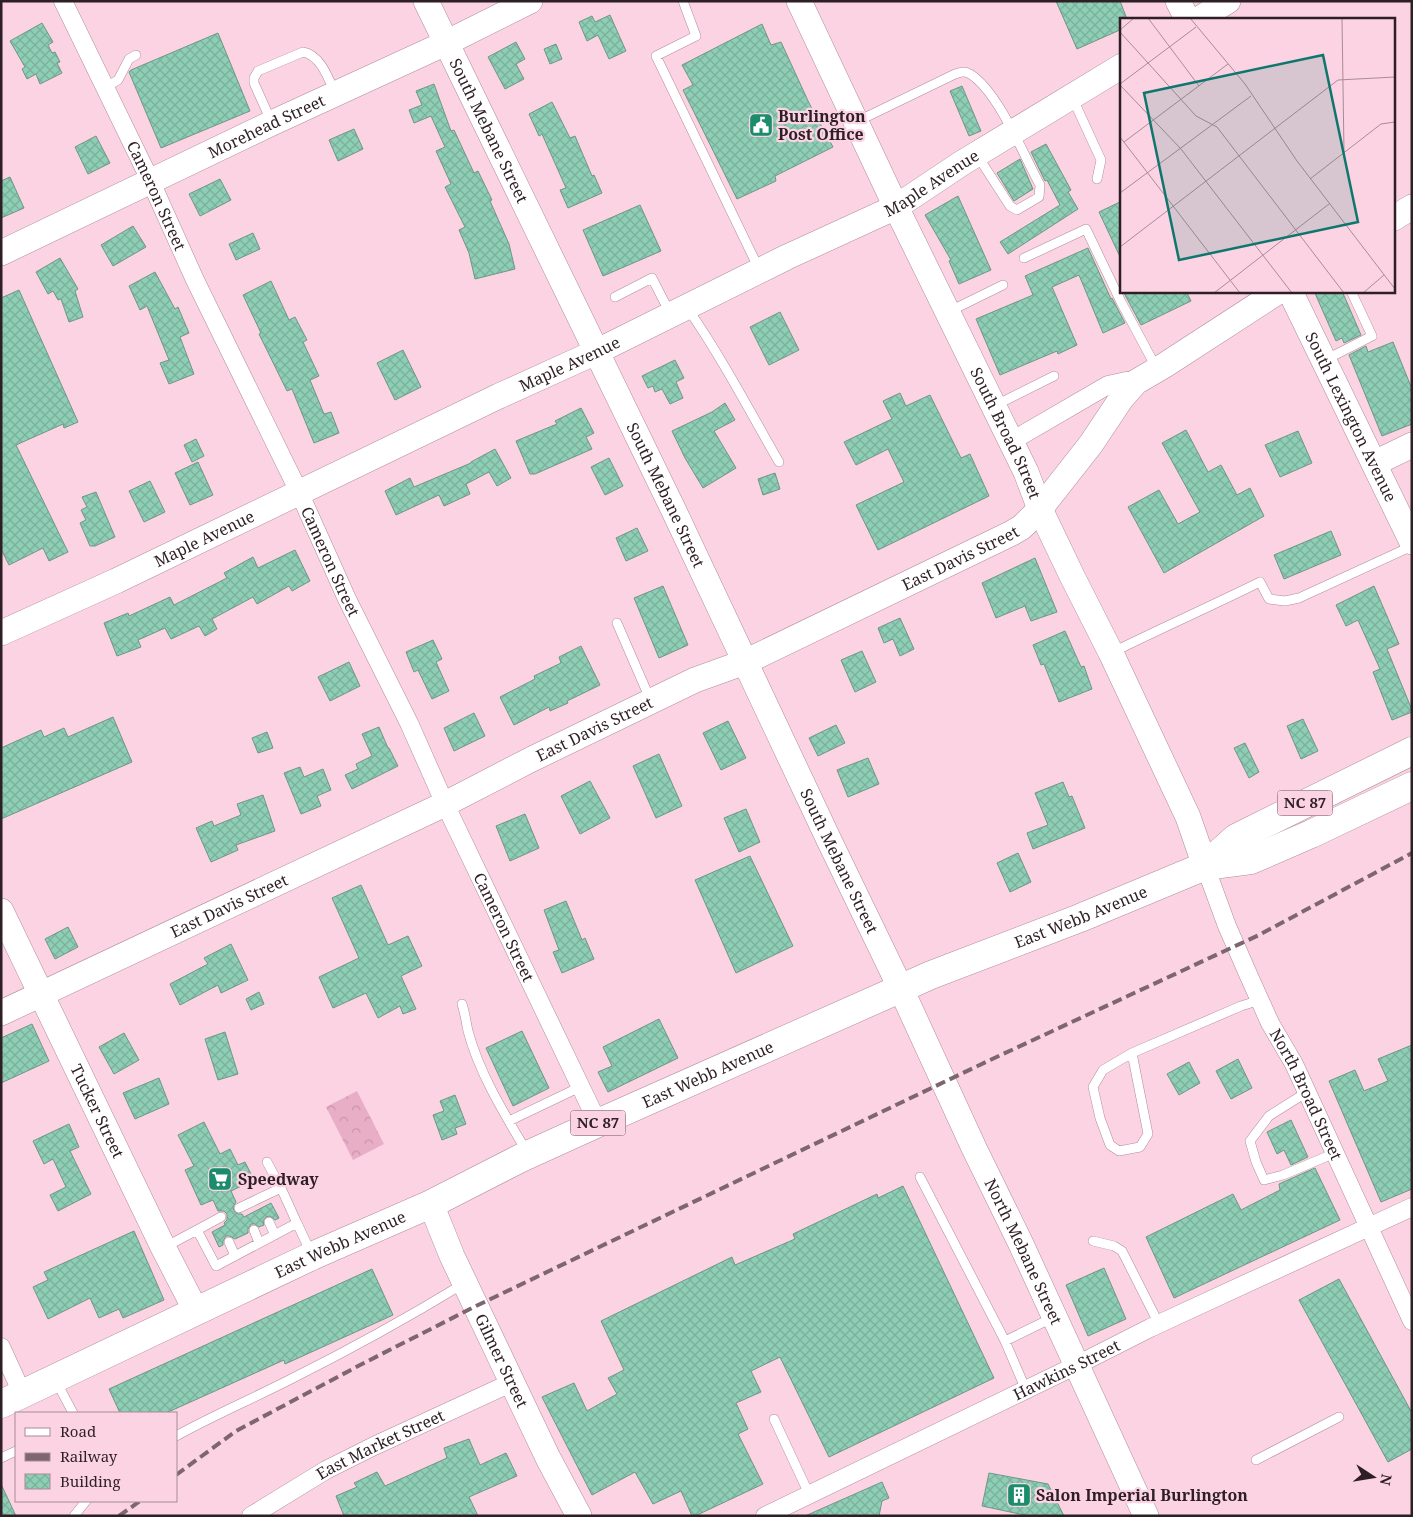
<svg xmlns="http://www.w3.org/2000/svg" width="1413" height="1517" viewBox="0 0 1413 1517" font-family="'Noto Serif',serif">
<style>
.park{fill:url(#park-crowns)}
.building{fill:url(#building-cross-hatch);stroke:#6f9686}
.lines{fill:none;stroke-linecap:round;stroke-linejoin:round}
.lane-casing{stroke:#b28c9b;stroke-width:10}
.street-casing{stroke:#b28c9b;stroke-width:19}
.secondary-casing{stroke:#b28c9b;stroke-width:26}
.highway-casing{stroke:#b28c9b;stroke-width:29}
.lane{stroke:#fff;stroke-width:9}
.street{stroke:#fff;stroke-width:18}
.secondary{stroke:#fff;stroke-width:25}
.highway{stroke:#fff;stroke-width:28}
.rail{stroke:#7e6670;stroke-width:4;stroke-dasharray:10 5;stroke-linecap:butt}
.labels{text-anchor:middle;stroke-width:4.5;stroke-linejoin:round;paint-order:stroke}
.shield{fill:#fbd3e2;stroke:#6b555e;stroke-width:1}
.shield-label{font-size:15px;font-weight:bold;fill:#2d1f25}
.poi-label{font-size:16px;font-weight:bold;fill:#2d1f25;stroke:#fbd3e2;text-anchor:start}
.street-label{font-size:16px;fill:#2d1f25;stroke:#fbd3e2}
.inset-road{fill:none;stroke:#a98b96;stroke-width:1}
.view{fill:#0f766e;fill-opacity:0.15;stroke:#0f766e;stroke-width:2.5}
.inset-edge{fill:none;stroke:#2d1f25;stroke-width:2.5}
</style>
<defs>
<pattern id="park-crowns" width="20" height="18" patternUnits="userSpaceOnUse" patternTransform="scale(1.25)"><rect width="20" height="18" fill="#e8aec5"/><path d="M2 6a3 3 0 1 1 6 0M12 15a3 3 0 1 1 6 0" fill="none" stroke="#c795a9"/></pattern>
<pattern id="building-cross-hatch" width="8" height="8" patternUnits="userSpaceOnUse" patternTransform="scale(1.25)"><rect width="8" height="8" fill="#8dceb5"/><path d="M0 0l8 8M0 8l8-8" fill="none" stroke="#7ab09c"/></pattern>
</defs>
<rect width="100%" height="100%" fill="#fbd3e2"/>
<path class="park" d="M357 1091 384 1144 353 1160 326 1107Z"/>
<path class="building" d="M1056 1H1120L1127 19H1122V29L1077 49Z
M610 15 626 51 609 59 598 35 587 41 579 22 592 16 595 22Z
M42 23 53 42 48 45 52 53 55 52 60 62 57 63 62 73 40 84 36 74 27 79 22 69 25 67 10 41Z
M762 24 771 45 781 42 809 103 833 147 775 176 776 181 737 199 683 90 693 85 682 65Z
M218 33 250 111 161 148 129 72 131 70Z
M516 42 525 59 516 64 524 79 505 89 488 57Z
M556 44 562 59 550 64 544 49Z
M434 84 451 131 454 130 474 173 478 171 492 200 490 201 509 244 515 269 475 279 469 253 459 230 465 227 445 187 451 184 436 151 445 147 431 116 414 123 409 110 422 105 416 91Z
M962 86 981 131 969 136 950 91Z
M552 102 570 138 575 136 592 176 594 175 602 193 568 208 560 190 566 188 542 134 539 136 529 114Z
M354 129 363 149 338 161 329 140Z
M96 136 110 163 88 174 75 147Z
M1046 144 1071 190 1068 192 1078 209 1008 254 1000 242 1060 205 1047 180 1045 181 1031 152Z
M1020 159 1033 189 1014 201 997 173Z
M10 177 24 208 1 218V181Z
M220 179 231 200 200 216 189 194Z
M958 196 991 270 959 284 949 261 951 260 925 215Z
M1122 201V261L1099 212Z
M640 205 661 251 603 276 583 230Z
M133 226 146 247 113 266 101 245Z
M253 233 260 249 236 260 229 244Z
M1088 248 1111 299 1112 298 1125 323 1103 333 1079 275 1052 287 1077 345 1058 354 1057 351 1000 375 976 319 1033 295 1025 276Z
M60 258 78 289 75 291 83 317 69 322 61 299 58 300 53 291 48 294 36 272Z
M155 272 175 309 178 307 189 333 180 337 194 374 169 384 160 363 169 360 147 306 140 310 129 286Z
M271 281 289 320 295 317 307 340 303 342 319 376 310 380 324 414 331 412 339 433 314 443 292 389 287 391 259 334 261 333 243 295Z
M19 290 78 422 64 428 63 424 16 445 68 552 49 561 43 548 9 565 1 549V298Z
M1128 291H1186L1191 301 1141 325 1124 293Z
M1314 291H1342L1361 335 1344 343 1342 338 1336 341Z
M780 312 799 350 769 365 750 327Z
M1393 342 1412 389V424L1382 436 1349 355 1366 346 1368 352Z
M403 350 421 387 395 400 377 363Z
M675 360 684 378 676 382 683 398 670 404 662 389 655 392 653 386 648 388 642 376Z
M900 393 906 406 930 395 961 458 970 454 989 496 878 550 856 505 904 482 888 449 856 465 844 442 892 419 883 401Z
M725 403 735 420 714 431 736 468 703 488 685 458 672 431 712 412Z
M581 408 594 433 586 437 592 449 535 474H530L516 441 557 424 555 421Z
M1186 430 1208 472 1221 465 1237 495 1250 488 1264 516 1164 573 1128 507 1159 490 1178 524 1200 512 1162 443Z
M1298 431 1312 463 1280 477 1265 445Z
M196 439 204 456 192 462 184 445Z
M495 449 511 478 497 486 489 472 466 484 470 494 444 506 439 495 396 515 385 491 410 478 414 487 471 463V462Z
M609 458 623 486 605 495 591 467Z
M198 462 213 495 190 505 175 473Z
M775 473 780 489 763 495 758 479Z
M150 481 165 512 144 522 129 491Z
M96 492 115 537 95 546H90L80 523 86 520 81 510 87 507 82 497Z
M637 528 648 551 626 561 616 538Z
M1331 531 1341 555 1284 579 1274 555Z
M295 550 310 581 292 591 289 586 257 604 253 597 212 619 217 629 205 636 199 626 171 639 165 628 138 640 141 647 117 656 104 623 128 613 129 616 170 597 174 605 227 578 224 573 253 557 258 568Z
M1035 558 1057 612 1031 621 1025 606 996 618 982 583Z
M663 586 688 645 659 658 634 598Z
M1374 586 1399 644 1387 649 1412 710V712L1392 720 1373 672 1380 669 1358 620 1346 626 1336 605Z
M900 618 914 649 900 656 893 639 884 643 878 628Z
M1065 631 1081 667 1084 666 1092 689 1059 702 1044 664 1041 665 1033 645Z
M433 640 442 659 436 662 449 691 432 699 418 670 414 672 406 652Z
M581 646 600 685 567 701 568 703 550 711 549 707 514 725 500 697 535 679 534 676 561 663 559 657Z
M862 651 876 682 855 692 841 660Z
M349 662 360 686 330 701 318 677Z
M474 713 485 736 454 751 444 728Z
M113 717 132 762 1 819V748L41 730 44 737 64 728 68 737Z
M1303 719 1318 751 1301 759 1287 726Z
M728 721 746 758 721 770 703 733Z
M836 725 845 743 818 756 809 738Z
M379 727 388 748H389L398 766 352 789 345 775 358 769 356 764 372 756 362 734Z
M267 732 273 748 258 753 252 738Z
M1245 743 1259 772 1249 778 1234 748Z
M659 754 682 806 656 818 633 766Z
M868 758 879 784 848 797 837 770Z
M300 767 304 777 323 769 331 790 317 796 321 806 301 814 284 773Z
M590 781 610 818 580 834 561 796Z
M1063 782 1069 797 1072 796 1085 828 1033 849 1027 833 1048 825 1035 793Z
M263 795 275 831 236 845 238 850 211 862 196 828 212 821 214 826 241 815 237 804Z
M746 809 760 842 739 852 724 818Z
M525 814 539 848 510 861 496 826Z
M1018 853 1031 882 1010 892 997 863Z
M750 856 793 946 736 973 695 880Z
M361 885 388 945 408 936 422 966 401 976 416 1009 403 1014 400 1006 378 1018 366 993 333 1008 319 977 359 958 332 898Z
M566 901 582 940 585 938 594 959 562 973 553 952 559 950 544 910Z
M68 927 78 947 55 959 45 939Z
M231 944 248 980 221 993 218 985 180 1005 170 984 208 964 204 958Z
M259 992 264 1004 251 1010 246 999Z
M659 1019 678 1058 608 1092 598 1072 612 1066 603 1047Z
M32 1024 49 1061 1 1083V1038Z
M522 1031 549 1088 513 1106 486 1048Z
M225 1032 238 1074 218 1080 205 1039Z
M124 1033 139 1060 114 1074 99 1047Z
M1412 1045V1189L1381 1202 1329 1081 1355 1070 1364 1091 1388 1081 1378 1059Z
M1238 1059 1252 1088 1231 1099 1216 1071Z
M1189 1062 1200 1083 1179 1095 1167 1074Z
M159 1078 169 1104 135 1119 123 1093Z
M455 1095 466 1124 455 1128 457 1134 442 1140 433 1115 444 1111 440 1101Z
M1291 1120 1308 1157 1291 1165 1284 1150 1277 1154 1267 1132Z
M204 1122 220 1154 230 1149 238 1165 245 1162 254 1180 231 1191 236 1202 233 1207 234 1211 238 1214H242L244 1217 271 1203 279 1218 275 1220 270 1216 266 1217 263 1221 264 1225 259 1227 255 1224H251L248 1229V1233L235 1239 230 1236H226L223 1241V1245L219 1247 212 1232 225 1225 224 1223 227 1220V1214L224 1211H218L213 1200 201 1205 185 1170 194 1166 178 1135Z
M69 1124 79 1147 70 1151 91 1194 58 1211 50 1195 66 1187 53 1159 44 1164 33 1141Z
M1315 1168 1340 1220 1174 1298 1146 1237 1233 1194 1241 1210 1280 1190 1279 1184Z
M903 1186 994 1378 829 1457 780 1357 751 1371 761 1392 736 1403 748 1429 738 1434 763 1484 695 1516H692L681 1491 653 1504 635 1472 592 1495 542 1397 574 1383 587 1411 617 1394 608 1378 624 1370 601 1321 732 1257 735 1265 795 1239 793 1234 877 1194 878 1198Z
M134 1231 164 1300 123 1318 119 1309 99 1318 90 1298 48 1319 33 1287 48 1280 44 1272Z
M1104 1268 1126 1319 1088 1336 1066 1285Z
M372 1269 393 1315 285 1364 284 1360 166 1413H120L109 1389Z
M1339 1279 1412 1413V1449L1388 1462 1299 1300Z
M469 1439 480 1465 506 1453 517 1476 469 1497 478 1516H344L336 1496 357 1487 354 1483 377 1472 385 1486 447 1458 444 1448Z
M989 1473 1048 1484 1064 1516H1029L982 1506Z
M882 1482 889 1498 882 1501 879 1516H805Z
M1 1484 16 1516H1Z"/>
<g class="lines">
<defs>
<path id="lane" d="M683 1 696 36 656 56 759 269
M104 88 118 80 129 59 136 55
M1072 97 1101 160 1097 179
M858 121 955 74C961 72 965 71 970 74 998 91 1024 156 1040 185L1039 197 1017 210 1010 206 977 155
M272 123 254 83V78L258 71 303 52C320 55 328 77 334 91
M1024 258 1086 229 1121 302 1157 369
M615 297 652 278 671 315
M688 309C722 358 749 410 779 462
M950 311 1003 285
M1325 360 1372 336 1351 291
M994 406 1054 376
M617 623 650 699
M1113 652C1162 628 1211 606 1260 582L1269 599 1285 601 1299 598 1412 546
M462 1004C465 1013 466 1022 468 1031 479 1073 505 1115 527 1152
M1132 1053 1148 1134 1140 1147 1119 1151 1110 1145 1100 1118 1093 1087 1103 1070Z
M1132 1053 1241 1006 1260 1000
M1307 1092 1269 1116 1250 1141 1256 1162 1264 1180 1283 1175 1335 1153
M509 1121 580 1087
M267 1162 281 1188
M920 1177 1005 1341 1052 1318
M239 1208 281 1188 297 1223
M269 1222 275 1235
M197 1230 221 1217
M254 1230 259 1243
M1093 1241 1114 1246 1122 1251 1159 1324
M229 1242 235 1256
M165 1247 197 1230 216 1266 297 1223 311 1253
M1005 1341 1026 1390
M56 1381 73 1413
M774 1419 809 1494
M176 1436C214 1415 254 1398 293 1378 351 1349 407 1318 463 1284
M1 1458 16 1451
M1256 1460 1339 1417
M74 1516 86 1501"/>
<g id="street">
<path id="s1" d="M63 1 151 182 195 280 299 492 347 599 409 723 445 804 598 1123"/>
<path d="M1010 442 1108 385 1126 381 1136 382"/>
<path id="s2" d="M1205 866 1227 926 1248 974 1270 1023 1294 1064 1412 1321"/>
<path d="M1 1347 22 1393"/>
<path id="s3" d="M251 1516 326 1470 374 1446 513 1382"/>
<path id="s4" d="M765 1516 1077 1365 1150 1328 1412 1207"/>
</g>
<g id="secondary">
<path id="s5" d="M426 1 675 513 828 838 901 989 974 1148 1021 1244 1146 1516"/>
<path id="s6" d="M799 1 896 207 1026 472 1040 509 1072 576 1111 653 1188 817 1205 866"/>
<path d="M1178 1 1187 19"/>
<path d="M1199 19 1228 1"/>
<path d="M1394 218 1412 207"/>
<path id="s7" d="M1 253 272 123 446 43 530 1"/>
<path id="s8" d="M1290 291C1330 375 1372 458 1412 542"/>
<path d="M1375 463 1412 445"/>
<path id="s9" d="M1 633 116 581 499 396 596 352 787 257 896 207 962 163 1122 66"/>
<path id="s10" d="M1 911 163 1247 196 1311"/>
<path id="s11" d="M1 1013 445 804 532 759 695 680 745 662 1012 533 1022 527 1040 509 1091 444 1121 399 1136 382 1165 365 1279 291"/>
<path id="s12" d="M431 1204 452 1256 548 1458 579 1516"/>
</g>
<g id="highway">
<path d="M1205 866 1236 838 1412 751"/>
<path id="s13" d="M1 1404 312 1256 431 1204 521 1158 598 1123 931 975 1080 918 1205 866 1251 860 1311 834 1412 786"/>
</g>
</defs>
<use href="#lane" class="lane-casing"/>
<use href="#street" class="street-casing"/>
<use href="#secondary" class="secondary-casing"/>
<use href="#highway" class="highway-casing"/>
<use href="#lane" class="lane"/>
<use href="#street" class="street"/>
<use href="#secondary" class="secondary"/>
<use href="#highway" class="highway"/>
<path class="rail" d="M176 1475 236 1431 362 1364 476 1306 988 1061 1259 935 1412 853
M119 1516 140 1501"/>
</g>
<defs>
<symbol id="civic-square" viewBox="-11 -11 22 22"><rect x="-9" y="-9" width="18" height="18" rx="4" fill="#1b8c6c" stroke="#fbd3e2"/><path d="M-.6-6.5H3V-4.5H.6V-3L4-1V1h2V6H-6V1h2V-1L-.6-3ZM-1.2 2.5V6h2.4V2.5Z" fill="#fff"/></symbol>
<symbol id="supermarket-square" viewBox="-11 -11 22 22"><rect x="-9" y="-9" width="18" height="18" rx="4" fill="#1b8c6c" stroke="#fbd3e2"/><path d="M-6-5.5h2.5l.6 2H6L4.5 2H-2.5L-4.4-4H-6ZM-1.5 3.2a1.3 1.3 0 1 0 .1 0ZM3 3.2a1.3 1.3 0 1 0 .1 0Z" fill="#fff"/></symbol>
<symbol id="building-square" viewBox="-11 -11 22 22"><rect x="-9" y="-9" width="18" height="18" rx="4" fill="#1b8c6c" stroke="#fbd3e2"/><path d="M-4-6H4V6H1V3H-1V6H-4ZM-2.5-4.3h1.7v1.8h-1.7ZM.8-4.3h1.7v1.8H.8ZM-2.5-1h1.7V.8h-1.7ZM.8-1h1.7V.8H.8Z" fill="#fff"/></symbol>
</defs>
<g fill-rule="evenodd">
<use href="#civic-square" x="747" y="111" width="28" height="28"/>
<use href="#supermarket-square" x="206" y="1165" width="28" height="28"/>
<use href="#building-square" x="1005" y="1481" width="28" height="28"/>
</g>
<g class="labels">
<g class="shield">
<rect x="1277.5" y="790.5" width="55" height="25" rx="4"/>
<rect x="570.5" y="1110.5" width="55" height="25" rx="4"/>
</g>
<g class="shield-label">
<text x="1305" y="808">NC 87</text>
<text x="598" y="1128">NC 87</text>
</g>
<g class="poi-label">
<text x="778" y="122">Burlington<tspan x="778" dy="18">Post Office</tspan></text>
<text x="238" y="1185">Speedway</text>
<text x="1036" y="1501">Salon Imperial Burlington</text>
</g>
<g class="street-label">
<text dy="6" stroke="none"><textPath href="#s7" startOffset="294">Morehead Street</textPath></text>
<text dy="6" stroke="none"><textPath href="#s5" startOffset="144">South Mebane Street</textPath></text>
<text dy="6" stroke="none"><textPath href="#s9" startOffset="1034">Maple Avenue</textPath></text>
<text dy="6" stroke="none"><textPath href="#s1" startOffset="216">Cameron Street</textPath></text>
<text dy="6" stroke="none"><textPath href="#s9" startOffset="629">Maple Avenue</textPath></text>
<text dy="6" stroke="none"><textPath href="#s8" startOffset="140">South Lexington Avenue</textPath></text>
<text dy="6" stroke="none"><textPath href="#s6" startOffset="479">South Broad Street</textPath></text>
<text dy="6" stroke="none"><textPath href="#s5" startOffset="549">South Mebane Street</textPath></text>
<text dy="6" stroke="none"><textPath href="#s9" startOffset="224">Maple Avenue</textPath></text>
<text dy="6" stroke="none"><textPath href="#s11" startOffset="1062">East Davis Street</textPath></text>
<text dy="6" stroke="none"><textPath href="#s1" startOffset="621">Cameron Street</textPath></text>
<text dy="6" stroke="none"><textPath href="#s11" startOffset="658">East Davis Street</textPath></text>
<text dy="6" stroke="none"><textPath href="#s5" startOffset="954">South Mebane Street</textPath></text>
<text dy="6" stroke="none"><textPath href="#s11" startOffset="252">East Davis Street</textPath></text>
<text dy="6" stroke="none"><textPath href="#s13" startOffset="1185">East Webb Avenue</textPath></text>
<text dy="6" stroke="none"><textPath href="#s1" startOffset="1026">Cameron Street</textPath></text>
<text dy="6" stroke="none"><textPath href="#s13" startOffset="780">East Webb Avenue</textPath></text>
<text dy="6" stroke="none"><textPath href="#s2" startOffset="250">North Broad Street</textPath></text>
<text dy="6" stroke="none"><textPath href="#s10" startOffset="222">Tucker Street</textPath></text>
<text dy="6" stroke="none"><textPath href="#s13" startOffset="375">East Webb Avenue</textPath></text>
<text dy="6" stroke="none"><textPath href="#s5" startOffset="1386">North Mebane Street</textPath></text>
<text dy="6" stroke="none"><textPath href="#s12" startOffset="172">Gilmer Street</textPath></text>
<text dy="6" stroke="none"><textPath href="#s4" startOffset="335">Hawkins Street</textPath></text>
<text dy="6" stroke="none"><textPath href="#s3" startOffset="148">East Market Street</textPath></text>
</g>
</g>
<g transform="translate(1120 18)">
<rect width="275" height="275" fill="#fbd3e2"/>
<path class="inset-road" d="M28 0 79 68M70 0 125 66 177 143 275 271M222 0 224 135M0 12 14 0M0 14 76 98 97 109 224 275M0 66 76 9M0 67 61 131 172 275M0 119 120 275M4 124 108 46M190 161 261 106 275 104M0 175 131 78M0 229 218 62 275 59M94 275 209 186M243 275 264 257"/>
<path class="view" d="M203 37 238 204 59 242 24 75Z"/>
<rect width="275" height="275" class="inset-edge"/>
</g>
<rect width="1413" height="1517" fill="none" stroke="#2d1f25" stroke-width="5"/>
<rect x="15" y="1412" width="162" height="90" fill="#fbd3e2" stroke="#a98b96"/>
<rect x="25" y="1428" width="25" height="8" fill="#ffffff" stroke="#a98b96"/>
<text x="60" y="1437" font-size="15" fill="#2d1f25">Road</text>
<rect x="25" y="1453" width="25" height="8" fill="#7e6670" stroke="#a98b96"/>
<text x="60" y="1462" font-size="15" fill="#2d1f25">Railway</text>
<rect x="25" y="1474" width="25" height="15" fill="url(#building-cross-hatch)" stroke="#a98b96"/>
<text x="60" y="1487" font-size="15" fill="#2d1f25">Building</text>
<g transform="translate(1373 1477) rotate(102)" stroke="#fbd3e2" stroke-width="4" paint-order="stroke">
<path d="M0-4L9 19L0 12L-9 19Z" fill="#2d1f25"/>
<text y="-8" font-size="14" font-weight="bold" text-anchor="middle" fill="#2d1f25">N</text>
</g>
</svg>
